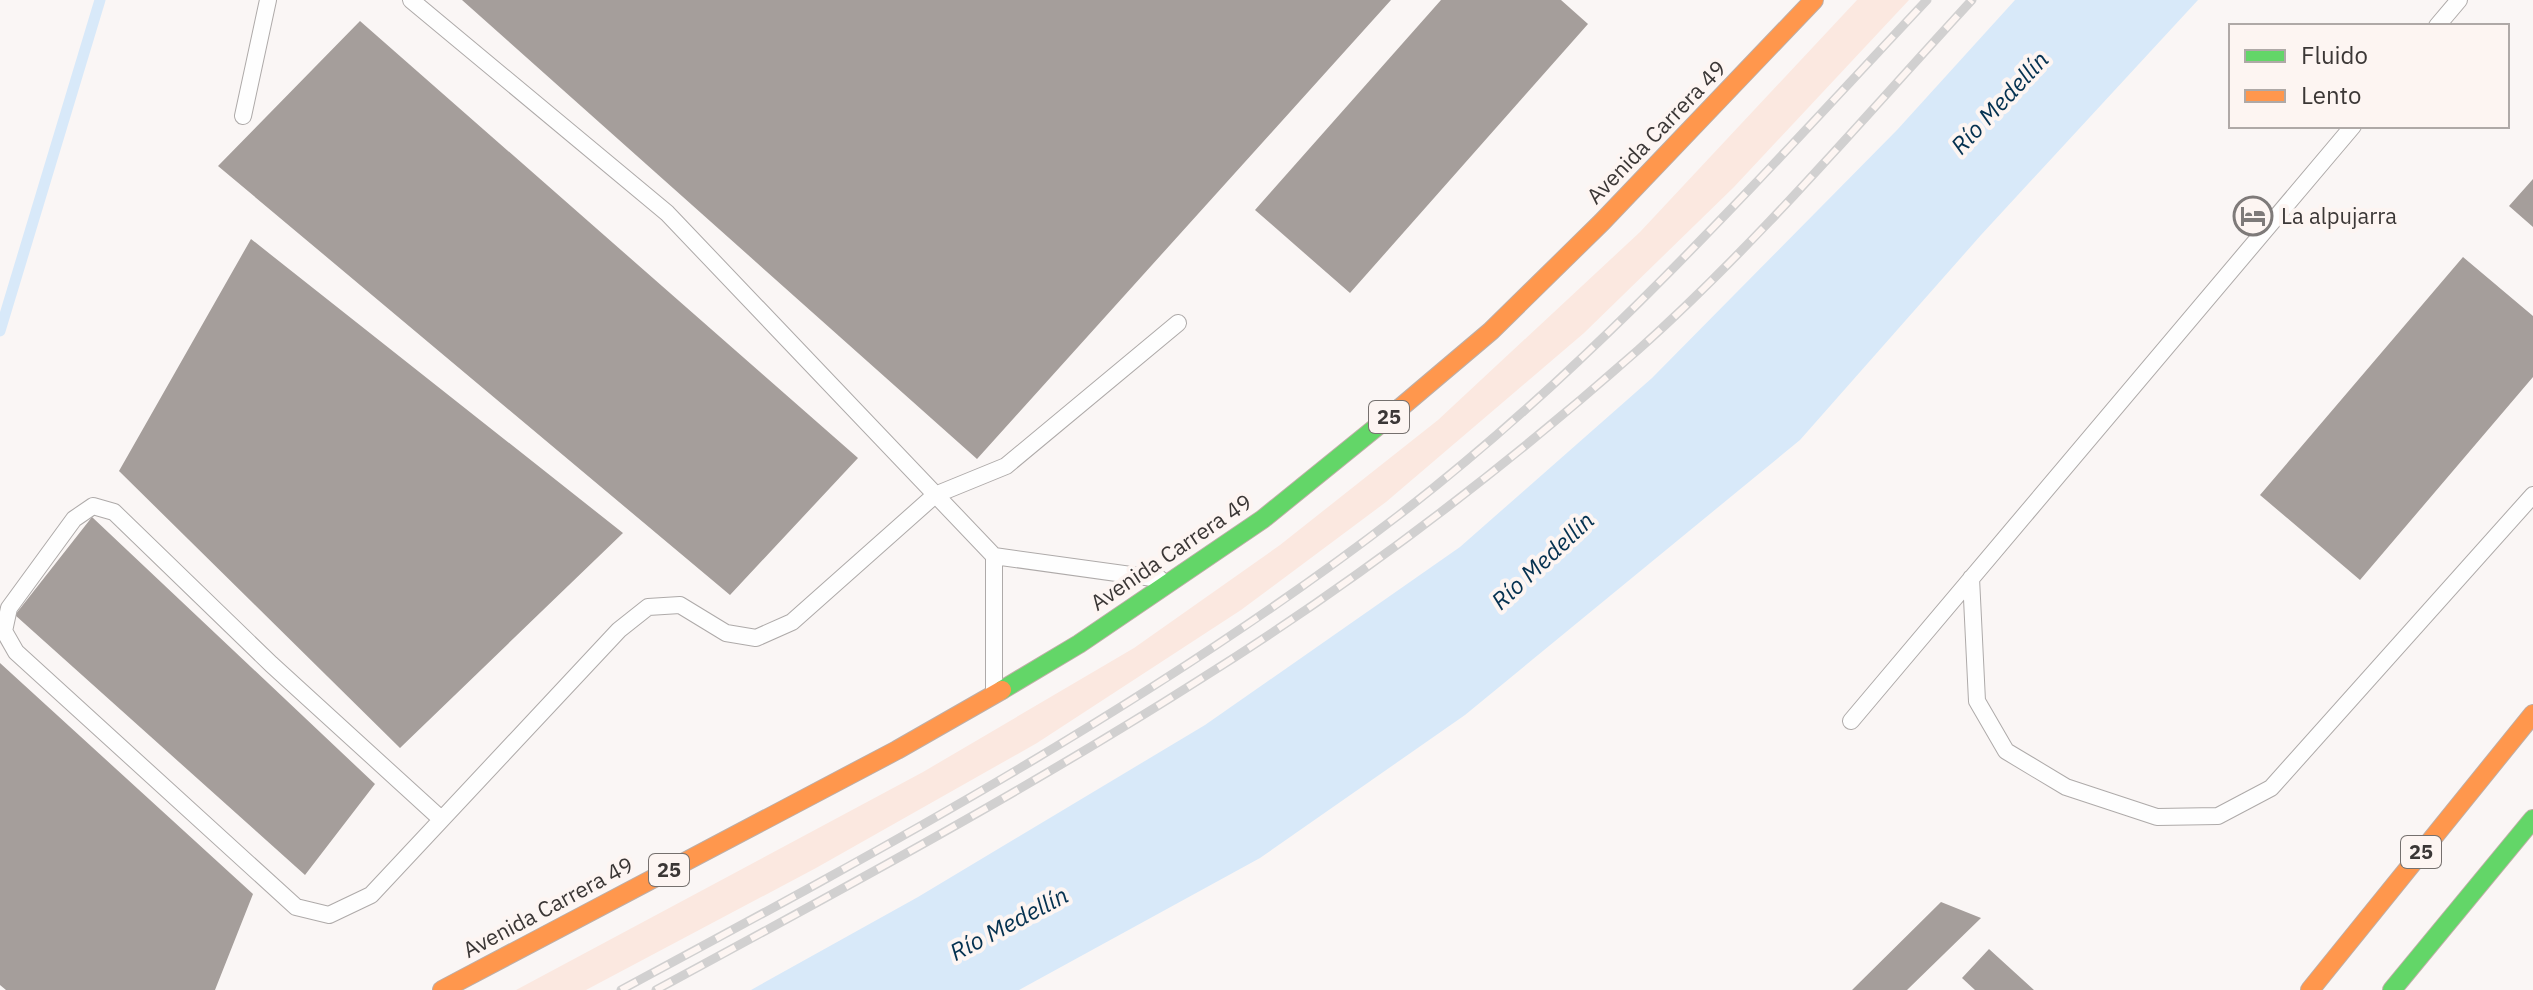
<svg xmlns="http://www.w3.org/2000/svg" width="2533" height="990" viewBox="0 0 2533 990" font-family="'IBM Plex Sans',sans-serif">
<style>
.green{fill:#fbe8e0}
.water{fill:#d8e9f9}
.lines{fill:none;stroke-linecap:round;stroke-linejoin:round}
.stream{stroke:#d8e9f9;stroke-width:11}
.building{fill:#a59e9b}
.lane-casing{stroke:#aeaaa9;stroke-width:18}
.fast-casing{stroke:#beaea6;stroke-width:20}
.slow-casing{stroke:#beaea6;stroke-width:20}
.lane{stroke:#fefefe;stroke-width:16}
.fast{stroke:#63d668;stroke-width:18}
.slow{stroke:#ff974d;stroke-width:18}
.rail-casing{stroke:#d1d0d0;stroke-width:9}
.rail{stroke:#fdf5f2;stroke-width:6;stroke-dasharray:18;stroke-linecap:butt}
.labels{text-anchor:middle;stroke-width:8;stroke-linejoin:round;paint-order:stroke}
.shield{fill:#fdf5f2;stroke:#75706e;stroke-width:2}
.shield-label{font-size:20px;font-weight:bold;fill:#3b3736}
.street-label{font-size:22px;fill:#3b3736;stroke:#fdf5f2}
.poi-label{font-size:22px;fill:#3b3736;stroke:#fdf5f2;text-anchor:start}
.water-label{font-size:24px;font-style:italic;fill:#043150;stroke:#fdf5f2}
</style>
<rect width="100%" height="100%" fill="#faf6f5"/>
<path class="green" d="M1857 0H1909L1734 187 1584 333 1386 502 1241 610 1037 743 816 868 586 990H516L923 772 1134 648 1280 545 1438 420 1640 232Z"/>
<path class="water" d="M2015 0H2198L1981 235 1800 440 1465 715 1260 858 1019 990H751L918 897 1205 725 1460 547 1652 378 1897 130Z"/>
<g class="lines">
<path class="stream" d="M0 331 100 0"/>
</g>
<path class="building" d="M462 0H1391L977 459Z
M1441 0H1561L1588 24 1350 293 1255 210Z
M360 21 858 458 730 595 218 166Z
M2533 179V227L2509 206Z
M251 239 623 533 400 748 119 471Z
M2463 257 2533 316V377L2360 580 2260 495Z
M92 517 375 784 305 875 15 615Z
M0 663 253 894 215 990H6L0 985Z
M1941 902 1981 918 1907 990H1852Z
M1989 949 2034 990H1975L1962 978Z"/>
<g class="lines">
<defs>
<path id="lane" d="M411 0 667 213 994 556 1160 579
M2437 26 2459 0
M243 116 268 0
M994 556V691
M1971 578 1977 701 2006 751 2066 787 2157 817 2218 816 2271 788 2533 495
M1851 721 2353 126
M441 819 271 664 114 512 93 506 74 519 9 608 4 631 16 652 296 907 329 915 371 895 619 630 648 607 680 605 726 633 756 638 792 622 935 495 1006 466 1178 323"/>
<path id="fast" d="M1002 690 1079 644 1263 519 1400 408
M2392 990 2533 819"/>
<path id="slow" d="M1400 408 1491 331 1602 222 1814 0
M442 990 897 750 1002 690
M2310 990 2533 714"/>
</defs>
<use href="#lane" class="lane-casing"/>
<use href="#fast" class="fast-casing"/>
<use href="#slow" class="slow-casing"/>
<use href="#lane" class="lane"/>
<use href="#fast" class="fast"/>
<use href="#slow" class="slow"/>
<defs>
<path id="rail" d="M621 990C889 846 1157 701 1399 515 1594 365 1759 179 1927 0
M656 990C839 891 1023 792 1199 680 1354 583 1501 471 1638 350 1757 244 1865 116 1972 0"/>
</defs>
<use href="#rail" class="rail-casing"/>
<use href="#rail" class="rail"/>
</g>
<defs>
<symbol id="hotel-ring" viewBox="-11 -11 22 22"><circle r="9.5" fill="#fdf5f2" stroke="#7e7a79" stroke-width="1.5"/><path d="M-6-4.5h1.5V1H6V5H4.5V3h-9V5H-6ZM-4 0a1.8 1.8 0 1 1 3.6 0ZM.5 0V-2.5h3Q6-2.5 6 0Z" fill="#7e7a79"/></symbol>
</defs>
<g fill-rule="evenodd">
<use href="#hotel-ring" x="2231" y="194" width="44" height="44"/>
</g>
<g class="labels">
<g class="shield">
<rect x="1369" y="401" width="40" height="32" rx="6"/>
<rect x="2401" y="836" width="40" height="32" rx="6"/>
<rect x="649" y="854" width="40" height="32" rx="6"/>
</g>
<g class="shield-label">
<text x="1389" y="424">25</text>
<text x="2421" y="859">25</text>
<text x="669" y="877">25</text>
</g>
<g class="street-label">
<text transform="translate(1656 132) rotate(-46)" y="8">Avenida Carrera 49</text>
<text transform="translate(1171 552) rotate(-34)" y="8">Avenida Carrera 49</text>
<text transform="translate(548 907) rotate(-28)" y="8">Avenida Carrera 49</text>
</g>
<g class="poi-label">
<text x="2281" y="224">La alpujarra</text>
</g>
<g class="water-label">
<text transform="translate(2000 103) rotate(-47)" y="8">Río Medellín</text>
<text transform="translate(1543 561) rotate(-43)" y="8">Río Medellín</text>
<text transform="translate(1009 924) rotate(-28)" y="8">Río Medellín</text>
</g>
</g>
<rect x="2229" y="24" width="280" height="104" fill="#fdf5f2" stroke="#afa9a7" stroke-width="2"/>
<rect x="2245" y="50" width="40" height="12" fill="#63d668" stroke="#afa9a7" stroke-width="2"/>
<text x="2301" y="64" font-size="24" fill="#3b3736">Fluido</text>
<rect x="2245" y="90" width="40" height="12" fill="#ff974d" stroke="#afa9a7" stroke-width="2"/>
<text x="2301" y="104" font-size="24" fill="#3b3736">Lento</text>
</svg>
